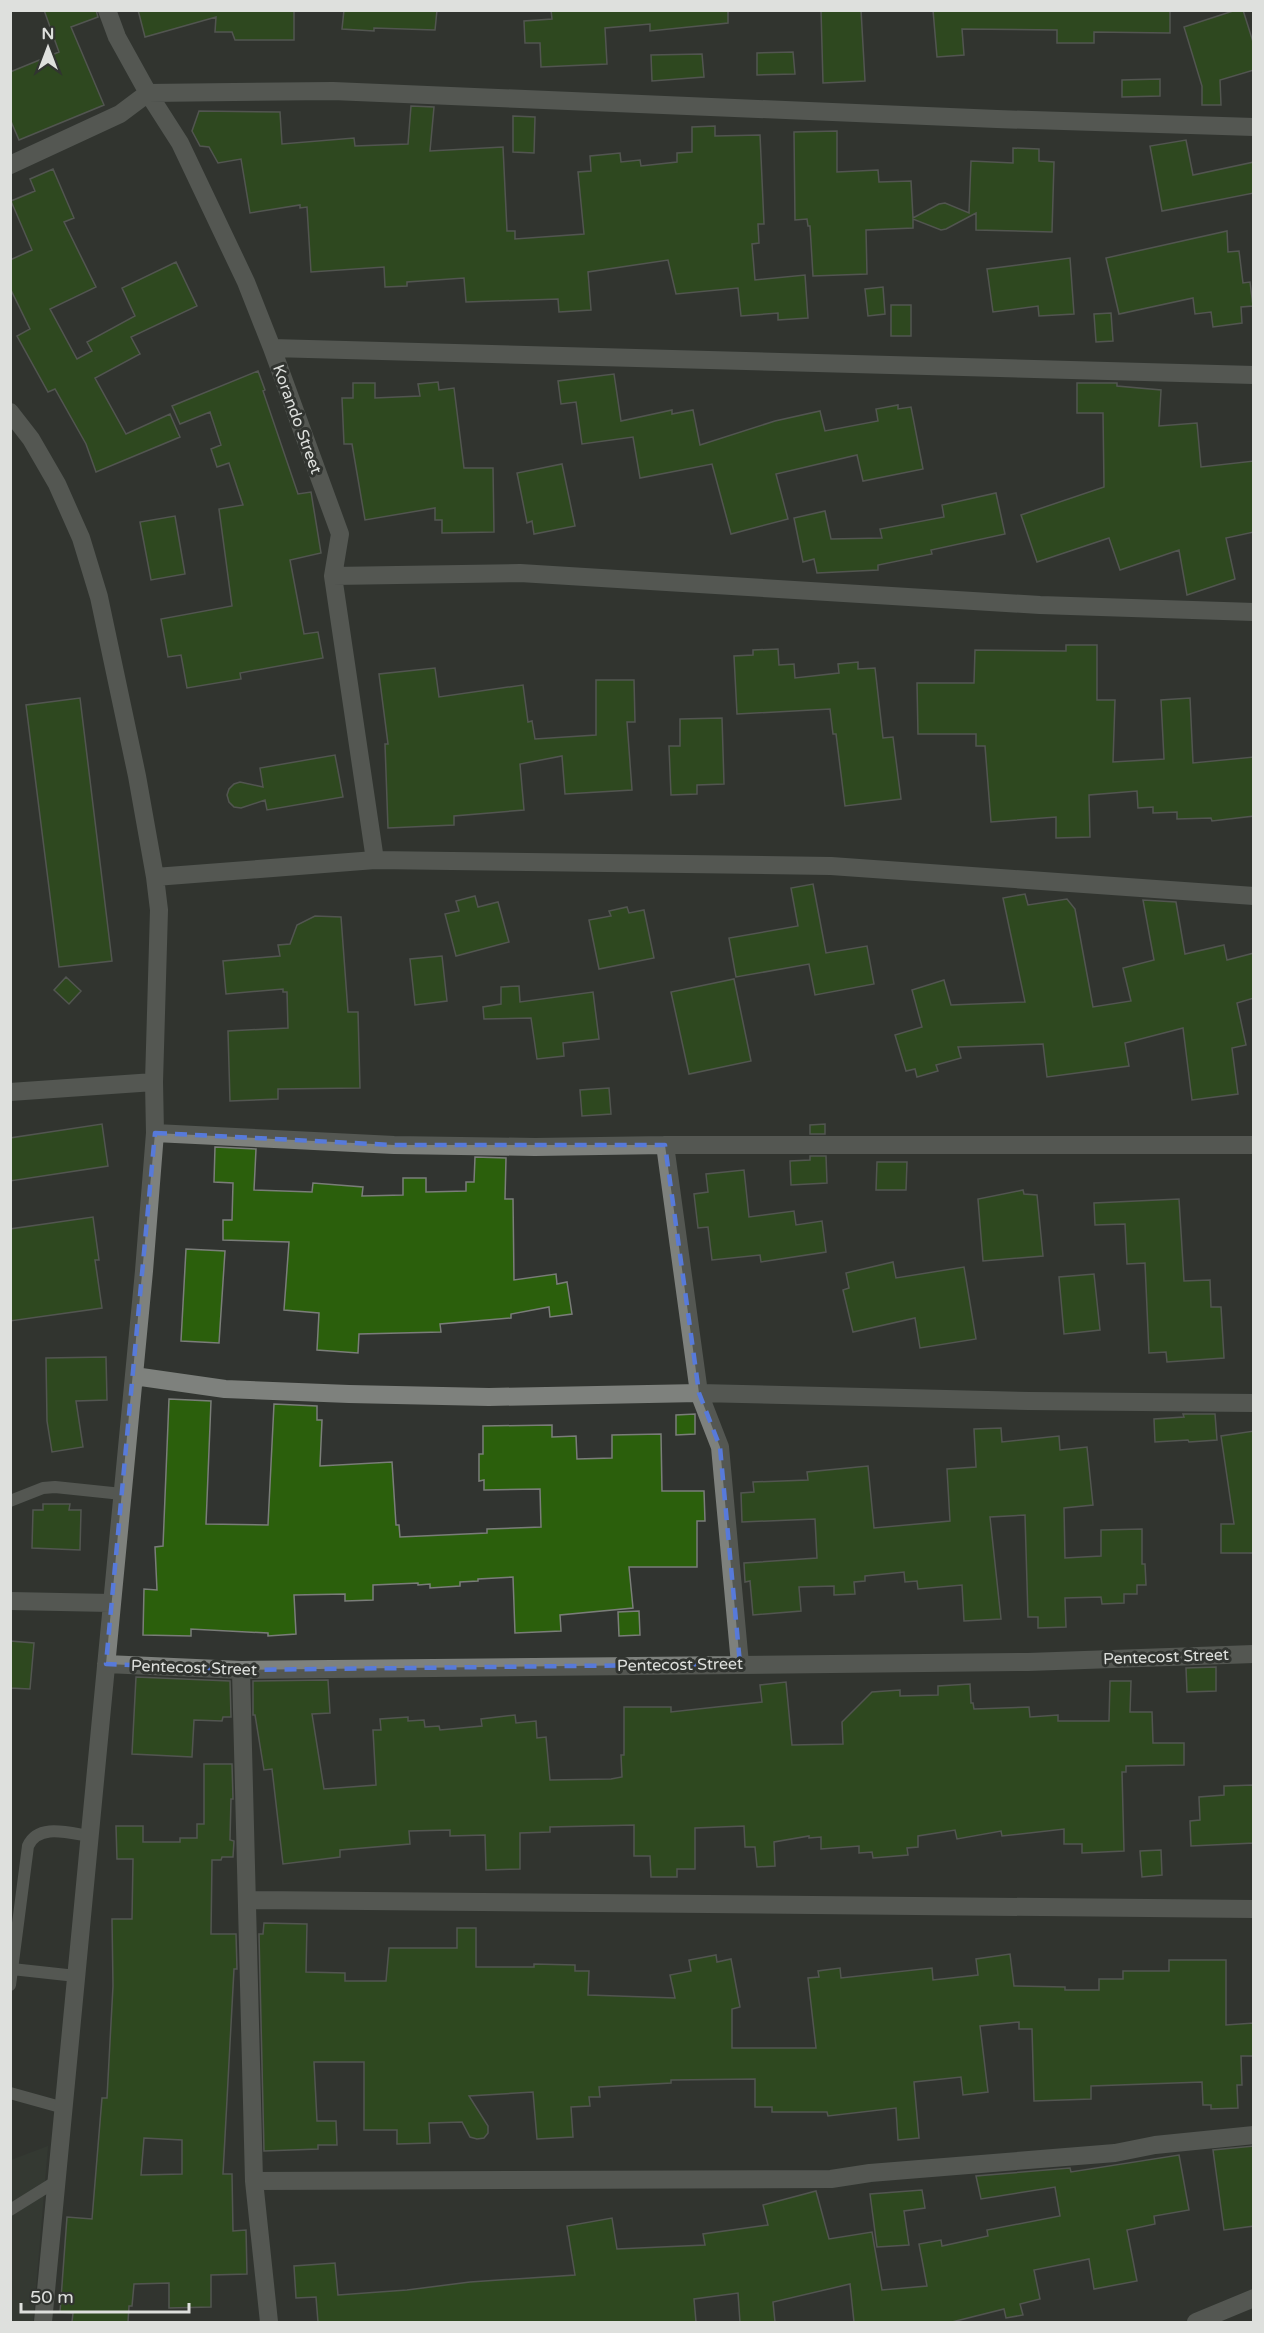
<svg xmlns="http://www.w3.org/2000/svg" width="1264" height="2333" viewBox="0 0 1264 2333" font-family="'Varela Round',sans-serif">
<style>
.built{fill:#383f36}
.building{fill:#2b5f0c;stroke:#7a7d79;stroke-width:1.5;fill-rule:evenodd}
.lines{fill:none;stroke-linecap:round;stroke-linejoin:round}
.lane{stroke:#7e817d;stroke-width:12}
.street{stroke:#7e817d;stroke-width:18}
.marked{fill:none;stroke:#577ada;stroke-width:4.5;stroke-dasharray:12 8;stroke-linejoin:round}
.labels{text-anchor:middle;stroke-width:6;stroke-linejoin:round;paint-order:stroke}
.street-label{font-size:16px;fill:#dee0dd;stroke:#313430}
</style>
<rect width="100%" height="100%" fill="#313430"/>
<path class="built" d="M48 2146 33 2322H11V2160Z"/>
<path class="building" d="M44 10H96L98 17 71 27 104 105 19 140 10 119V72L59 52Z
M138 10H294V40H235L232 32H215L216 17 145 37Z
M344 10H437L435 30 374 28V31L342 29Z
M551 10H728V23L650 31V24L605 28 607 64 541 67 540 43H525L524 21 552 19Z
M821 10H861L865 81 823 83Z
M933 10H1170V33L1094 32V43H1057V30L962 29 964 55 937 57Z
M1236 10H1243L1254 45V70L1220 80 1221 105H1202V86L1184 27Z
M793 52 795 74 757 75V53Z
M702 54 704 77 652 81 651 55Z
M1160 79V96L1122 97V80Z
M411 106 434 107 430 151 503 147 507 231H515V239L584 234 578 172 591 171 590 156 620 153 621 162 640 160 641 166 677 162V153L692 152V127L715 126V136L760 135 764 224H758L759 243 752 244 755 280 805 275 808 318 778 320V313L741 316 738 288 676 294 668 260 588 272 591 310 559 312 558 299 466 302 464 278 407 282V286L385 287 384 267 311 272 307 207 300 208V205L250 213 241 159 218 163 209 147 200 146 192 131 199 111 280 112 282 144 354 138 355 146 408 144Z
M513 116 535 117 534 153 513 152Z
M837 131V172L878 170 879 182 911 181 913 218 939 204 945 203 969 213 971 161 1013 163V148L1039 149V161L1054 162 1052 232 976 230V213L946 229 941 230 913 219V228L866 230 867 274 813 276 810 226H808L807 219 795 220 794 132Z
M1186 140 1193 175 1254 162V193L1162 211 1150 146Z
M53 169 74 218 64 222 96 287 50 309 77 359 92 351 87 342 135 316 122 288 176 262 197 306 131 337 140 354 95 378 126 434 170 414 180 437 96 472 86 444 55 389 48 392 17 336 30 329 10 288V260L32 250 11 201 35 191 30 179Z
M1227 231 1228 252 1239 251 1243 283 1250 282 1253 306 1241 307 1242 323 1213 327 1211 312 1195 314 1193 298 1119 314 1106 258Z
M1070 258 1074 314 1039 316 1038 306 993 312 987 269Z
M883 287 885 314 868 316 865 289Z
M891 305H911V336H891Z
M1111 313 1113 341 1096 342 1094 314Z
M258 371 265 390 263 391 298 494 311 492 321 553 290 560 304 634 318 632 323 658 240 673 241 679 187 688 181 655 168 657 161 619 232 606 219 509 243 505 229 463 217 467 211 449 221 445 210 412 180 424 172 406Z
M614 374 621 421 672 410V414L693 410 700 445 775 421 820 411 825 431 878 421 876 409 898 405V409L911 407 923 469 863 481 857 455 776 474 788 519 731 534 712 464 640 478 633 437 582 444 576 402 561 404 558 381Z
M438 382 439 390 454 388 464 468H493L494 532 442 533V520H435V508L365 520 352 444H344L342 398H353V383H375V398L420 396 418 384Z
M1077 383H1117V386L1161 390 1159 426 1197 423 1201 467 1254 461V532L1226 538 1235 579 1187 595 1179 550 1120 570 1109 538 1037 562 1021 515 1104 487 1103 413H1077Z
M562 464 575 526 534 534 532 521 527 523 517 473Z
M996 493 1005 534 931 550 932 554 878 565V570L817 573 814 559 803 562 794 518 825 511 831 539 882 538 880 529 944 517 942 505Z
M175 516 185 574 151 580 140 522Z
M1066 645H1097V700H1115L1113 762 1164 759 1161 700 1190 698 1193 763 1254 757V816L1212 821 1211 818 1177 819V812L1153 813V807L1138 808 1137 791 1089 795 1090 837 1056 838V817L991 822 985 746H976V734H918L917 683H974L975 650 1066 651Z
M778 649 779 665 794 664 795 678 839 673 838 664 858 662V669L875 668 883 738 893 737 901 799 845 806 836 734H833L830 709 737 714 734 656 753 655V650Z
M435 668 439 697 523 685 528 722 532 721 535 739 596 735V680H634L635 722H627L632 790 565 794 562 756 520 764 524 810 454 816V825L388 828 385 744H388L379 674Z
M80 698 112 961 59 967 26 705Z
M722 718 724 784 697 785V794L671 795 669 746H680V719Z
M335 755 343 797 267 810 265 800 241 808 234 807 229 802 227 795 229 789 234 784 240 782 263 787 260 768Z
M813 884 826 953 867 946 874 984 815 995 809 964 736 977 729 938 798 926 791 888Z
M1025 894 1028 905 1067 899 1075 909 1093 1007 1131 1001 1123 968 1154 960 1143 900 1176 902 1185 954 1224 945 1227 960 1254 953V998L1237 1003 1246 1045 1232 1048 1238 1094 1192 1100 1183 1028 1125 1043 1129 1066 1047 1077 1043 1044 958 1047 961 1058 936 1065 938 1071 917 1077 915 1069 906 1071 895 1035 922 1027 912 990 944 980 951 1005 1025 1002 1003 898Z
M475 896 478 907 498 902 509 942 456 956 445 914 459 911 456 901Z
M627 907 629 913 644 910 654 958 599 969 589 920 611 916 609 911Z
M315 916 341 917 348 1012H358L360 1088 278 1089V1099L230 1101 228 1031 288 1028 287 992H283V989L226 994 223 961 280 956 278 945 290 944 297 925Z
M442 956 447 1001 415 1005 410 959Z
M66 977 81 991 69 1004 54 990Z
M734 979 751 1061 689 1074 671 992Z
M519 986 520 1002 593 992 599 1039 563 1043 564 1056 537 1059 531 1018 484 1019 483 1007 501 1004V987Z
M609 1088 611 1114 582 1116 580 1090Z
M102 1124 108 1166 10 1181V1138Z
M825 1124V1134H810V1125Z
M215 1147 256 1149 254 1190 312 1192 313 1183 363 1187 362 1196 403 1195V1178H426V1192L466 1191V1182H474L475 1157 506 1158 505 1199H513L514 1280 556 1274 557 1284 567 1282 572 1314 550 1317 549 1307 511 1314V1318L440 1324 441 1332 359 1334 358 1353 317 1350 319 1313 284 1310 289 1242 223 1240V1220H232L233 1183 214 1182Z
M810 1156H826L827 1183 791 1185 790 1161 810 1160Z
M877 1162H907L906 1190H876Z
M744 1170 749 1217 794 1211 796 1225 822 1221 826 1252 761 1262 760 1255 712 1260 708 1227 698 1228 694 1194 708 1192 706 1174Z
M1023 1190 1024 1194 1037 1195 1043 1256 983 1261 978 1199Z
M1179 1199 1184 1281 1210 1280 1211 1307H1221L1224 1358 1167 1362 1166 1352 1149 1353 1145 1263 1127 1264 1125 1224 1095 1225 1094 1203Z
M93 1217 99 1260H95L102 1308 10 1321V1229Z
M186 1249 225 1251 219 1343 181 1341Z
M893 1262 896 1278 964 1267 976 1339 920 1348 915 1318 853 1332 843 1290 849 1288 846 1273Z
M1094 1274 1100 1330 1064 1334 1059 1277Z
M106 1357 107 1400 76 1401 83 1447 52 1452 47 1421 46 1358Z
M169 1399 211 1401 206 1524 268 1525 274 1404 317 1406V1420H322L320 1466 392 1462 396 1525H399L400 1537 487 1533V1529L541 1527 540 1489 484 1490V1480L479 1481V1454H483V1426L552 1425V1437L576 1436 577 1459 612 1458V1435L661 1434 662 1491H704L705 1521H697V1567H629L633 1608 560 1615 561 1631 515 1633 513 1577 478 1579V1581L460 1582V1586L430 1588V1584L418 1585V1583L373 1585V1600L345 1601V1594L294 1595 296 1634 268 1636V1633L191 1629V1636L143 1635 144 1589 157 1590 155 1547 163 1546Z
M695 1414V1434L676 1435V1415Z
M1183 1414H1215L1217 1440 1189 1442 1188 1440 1155 1442 1154 1419 1184 1417Z
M1001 1428 1002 1442 1059 1436 1060 1450 1087 1447 1093 1505 1064 1508 1065 1558 1101 1556V1530L1142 1529V1564H1145L1146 1585H1137V1594H1124V1603L1102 1604 1101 1597 1065 1598 1066 1627 1038 1628V1617H1028L1025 1515 990 1517 1001 1619 964 1621 962 1585 918 1589 917 1581 905 1582 904 1572 865 1576V1581L854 1582 855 1594 834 1595V1586L799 1587 801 1611 753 1615 750 1581 745 1582 744 1563 817 1558 815 1519 742 1522 741 1493 754 1492 753 1482 808 1480 807 1472 868 1466 874 1528 950 1521 947 1469 976 1467 974 1429Z
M1254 1431V1553H1221V1524H1234L1221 1436Z
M43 1504H70L69 1510H81L80 1550 32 1548 33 1510H43Z
M639 1611 640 1635 619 1636 618 1612Z
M10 1641 34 1643 30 1689 10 1688Z
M1216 1667V1691L1187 1692 1186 1668Z
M136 1677 230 1681 231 1717H223L222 1721 194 1720 192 1757 132 1754Z
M328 1680 330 1713 312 1714 324 1789 376 1785 373 1730H381L380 1719 408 1717V1721L424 1720 425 1727 439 1726 440 1730 482 1726 481 1719 515 1715 516 1723 536 1721 537 1738 546 1737 550 1780 611 1779 622 1777 621 1755H624V1707H671V1712L762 1702 760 1685 786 1682 792 1745 843 1744 842 1722 872 1692 900 1690V1696L938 1695V1686L970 1684 971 1703H973L974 1709 1029 1707 1030 1717 1058 1715V1721H1109L1110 1681H1131L1130 1712H1152L1153 1743H1184V1765L1126 1766V1772H1122L1124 1851 1082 1853V1844H1064V1829L1002 1836 1001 1831 957 1839 955 1830 918 1836V1847L907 1848 908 1855 873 1858 872 1852 859 1853V1846L821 1849V1837L809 1838V1836L774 1842 775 1866 757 1867 755 1847H745L744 1826 695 1828V1869H677V1877H651L650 1856H634V1825L550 1827V1832L520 1833V1869L486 1870 485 1835 450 1836V1830L409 1831 410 1844 340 1850V1857L283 1864 272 1769 264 1770 255 1715H253V1681Z
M204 1764H232L233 1799H231L230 1840 234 1841 233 1857H222L221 1860H212L211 1934H236L237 1969H234L223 2174H232L233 2231 246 2230 247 2274 211 2275V2307L169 2308V2283L134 2284 132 2306H129L128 2322H72L73 2313 60 2312 67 2217 92 2219 102 2098H107L113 1986 112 1919H132L133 1859H117L116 1826H143V1842H180V1838H197V1824H204ZM144 2138 182 2140V2174L141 2175Z
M1254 1785V1843L1191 1846 1190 1821 1200 1820 1199 1797 1224 1795V1786Z
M1161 1850 1162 1875 1142 1877 1140 1851Z
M264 1923 307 1924 306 1972 345 1973V1981H386L389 1948H457V1928H476V1967H534V1964L575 1965V1971H589L588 1995 675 1998 670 1975 691 1971 689 1960 716 1955 717 1962 731 1959 740 2007 732 2009V2048H816L808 1978 819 1977 818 1971 840 1968 841 1978 932 1968 933 1980 978 1975 976 1959 1010 1954 1014 1986 1065 1987V1990H1099V1979H1123V1971H1169V1960H1226V2025L1254 2023V2056H1241L1242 2085H1237L1238 2108 1211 2109V2105H1203L1202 2082 1091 2086V2099L1034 2101 1032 2029H1019V2022L980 2026 988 2092 963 2095 961 2077 914 2082 919 2138 898 2140 896 2108 828 2116 827 2112H772V2107H755V2079L671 2080V2083L599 2087 600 2097H589L590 2106 571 2107 573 2137 537 2139 533 2092 469 2096 488 2126V2133L484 2138 477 2139 470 2137 462 2122 429 2123 430 2143 397 2144V2130H364V2062H314L317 2121H336L337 2145H318V2149L264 2151 259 1934H263Z
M1254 2146V2226L1224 2230 1213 2150Z
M1179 2155 1189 2210 1154 2216 1155 2224 1127 2230 1137 2281 1094 2289 1089 2259 1034 2270 1040 2299 1020 2304 1023 2315 1006 2318 1004 2309 952 2322H854L850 2284 773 2302 775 2322H740L738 2293 694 2299 696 2322H318L316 2297 296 2298 294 2266 335 2263 338 2295 407 2290 470 2282 575 2275 567 2226 612 2218 617 2249 705 2245 703 2234 768 2225 763 2205 816 2191 829 2239 872 2232 882 2290 927 2286 919 2244 941 2240 942 2246 988 2236 987 2230 1060 2216 1055 2187 981 2199 976 2176 1070 2168 1071 2172Z
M922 2190 925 2208 904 2211 909 2245 877 2247 870 2194Z"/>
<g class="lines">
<path class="lane" d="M10 1501 43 1488 55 1487 122 1494
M12 1969 76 1976
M10 1985 28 1846C38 1823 69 1833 90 1836
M10 2093 64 2108
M10 2210 55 2182"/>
<path class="street" d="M107 10 117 37 148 93 180 143 246 282 272 348 340 534 333 576 375 860
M10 165 120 114 148 93 333 91 997 119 1254 127
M272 348 1254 375
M10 412 31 439 57 484 81 538 99 597 137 776 155 877 159 910 154 1082 155 1133 144 1271 43 2322
M333 576 520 573 1040 605 1254 612
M155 877 375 860 831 866 1254 896
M10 1092 154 1082
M155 1133 394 1145 535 1147 665 1145H1254
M665 1145 699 1393 720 1447 740 1664
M134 1376 225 1389 349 1394 489 1397 699 1393 1029 1401 1254 1403
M10 1601 111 1603
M106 1664 241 1670 1028 1662 1254 1654
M241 1670 254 2181 269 2322
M249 1900 1254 1909
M254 2181 831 2179 870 2173 1115 2153 1155 2145 1254 2135
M1196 2322 1254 2298"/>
</g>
<path d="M0 0H1264V2333H0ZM155 1133 394 1145H665L699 1393 720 1447 740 1664 241 1670 106 1664Z" fill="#313430" fill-opacity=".55" fill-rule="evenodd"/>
<path class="marked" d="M155 1133 394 1145H665L699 1393 720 1447 740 1664 241 1670 106 1664Z"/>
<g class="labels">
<g class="street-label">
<text transform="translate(298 419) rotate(70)" y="6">Korando Street</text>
<text transform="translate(1166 1656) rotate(-2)" y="6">Pentecost Street</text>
<text transform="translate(680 1664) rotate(-1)" y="6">Pentecost Street</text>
<text transform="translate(194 1667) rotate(2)" y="6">Pentecost Street</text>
</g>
</g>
<rect width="1264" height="2333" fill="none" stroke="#dee0dd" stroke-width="24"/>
<g transform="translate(48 48)" stroke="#313430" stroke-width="4.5" paint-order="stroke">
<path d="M0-4.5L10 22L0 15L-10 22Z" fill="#dee0dd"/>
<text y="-9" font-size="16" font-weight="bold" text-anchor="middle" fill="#dee0dd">N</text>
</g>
<path d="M21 2303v9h168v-9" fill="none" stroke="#dee0dd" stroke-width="3"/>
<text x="30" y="2303" font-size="18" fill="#dee0dd" stroke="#313430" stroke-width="4.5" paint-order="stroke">50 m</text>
</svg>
